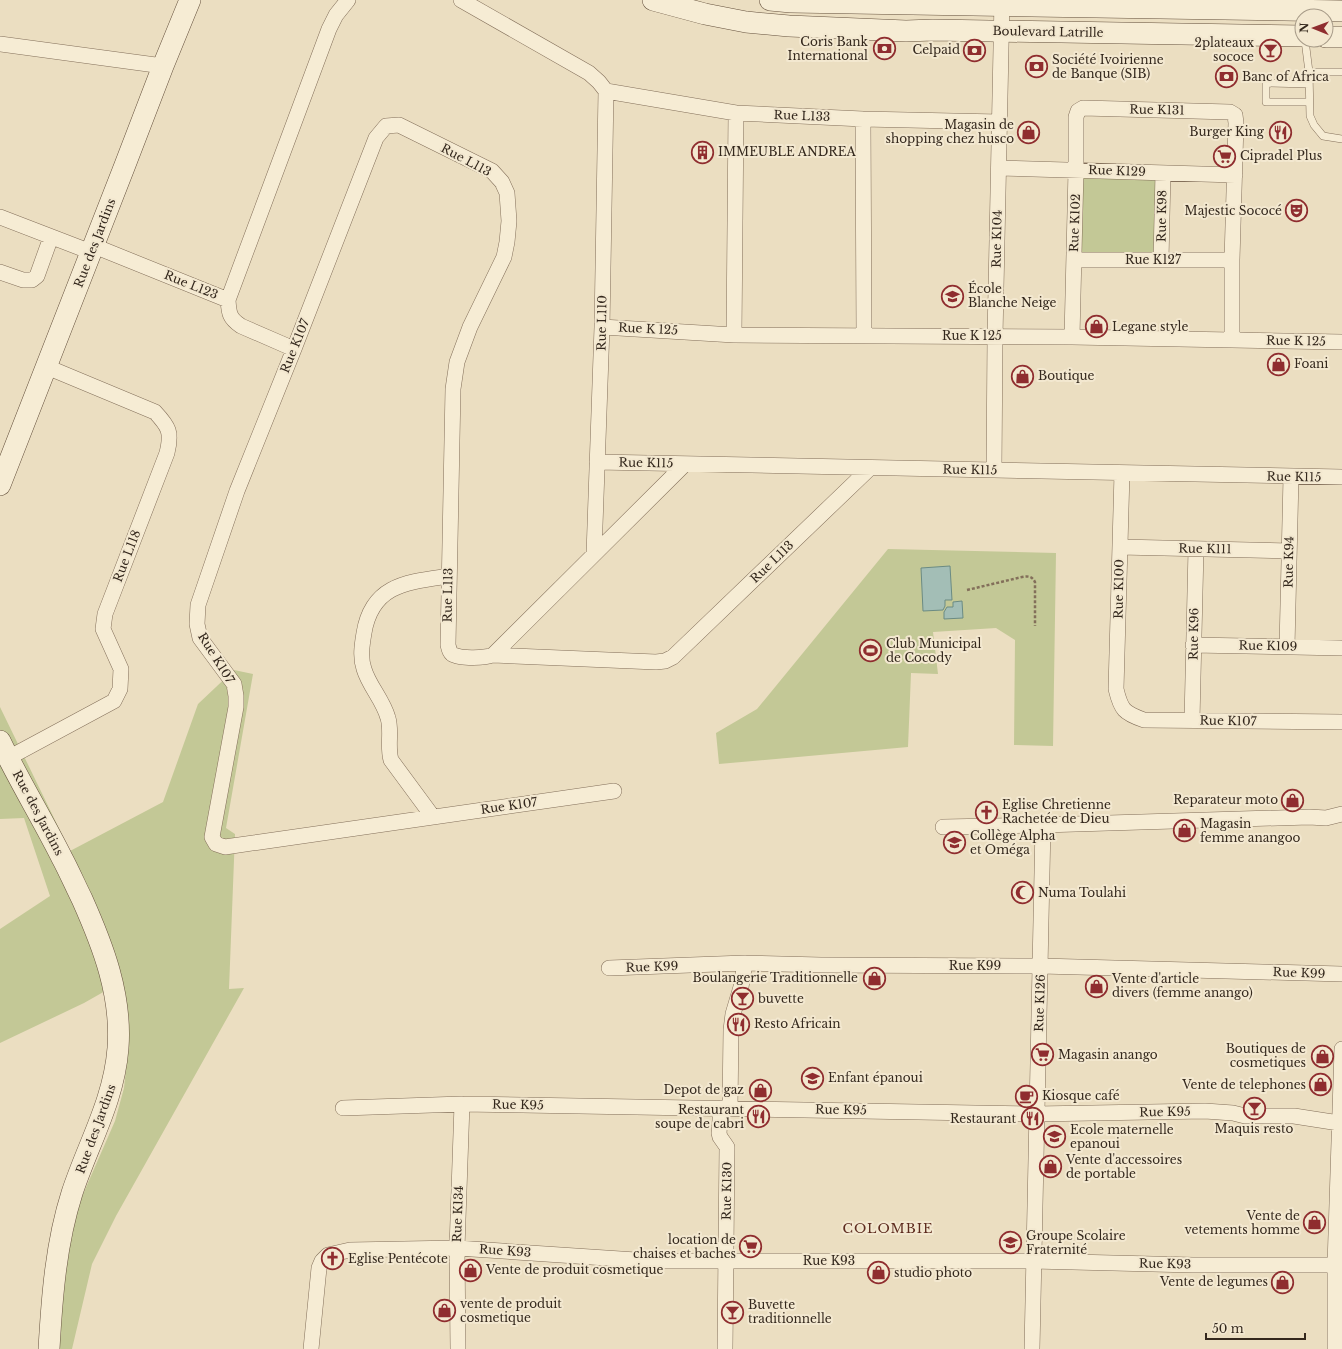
<svg xmlns="http://www.w3.org/2000/svg" width="1342" height="1349" viewBox="0 0 1342 1349" font-family="'Libre Baskerville',serif">
<style>
.green{fill:#c3c896}
.water{fill:#a3beb6;stroke:#6b8b83}
.lines{fill:none;stroke-linecap:round;stroke-linejoin:round}
.lane-casing{stroke:#836f5a;stroke-width:8}
.street-casing{stroke:#836f5a;stroke-width:16}
.secondary-casing{stroke:#65513d;stroke-width:22}
.path{stroke:#836f5a;stroke-width:2.5;stroke-dasharray:3 2;stroke-linecap:butt}
.lane{stroke:#f6ecd4;stroke-width:7}
.street{stroke:#f6ecd4;stroke-width:15}
.secondary{stroke:#f6ecd4;stroke-width:21}
.labels{text-anchor:middle;stroke-width:4;stroke-linejoin:round;paint-order:stroke}
.street-label{font-size:12px;fill:#34281d;stroke:#f3e8d0}
.poi-label{font-size:12px;fill:#34281d;stroke:#f3e8d0;text-anchor:start}
.neighbourhood-label{font-size:13px;letter-spacing:1px;fill:#5e2c1f;stroke:#f3e8d0}
</style>
<rect width="100%" height="100%" fill="#ebdec1"/>
<path class="green" d="M1083 177 1156 179 1154 254 1081 252Z
M888 549 1056 553 1053 746 1014 745 1015 640 996 628 933 632 938 674 911 673 908 747 719 764 716 733 757 709Z
M234 670 253 674 226 828 235 834 229 989 244 988 116 1216 92 1264 72 1349H42L72 1224 80 1201 115 1121 124 1088 128 1050 121 982 84 1003 0 1043V929L50 896 24 818 0 819V707L70 851 163 802 198 704Z"/>
<path class="water" d="M950 566 952 600H945V606L943 610 923 611 921 568Z
M962 601 963 618 944 619V612L947 607H953V602Z"/>
<g class="lines">
<defs>
<path id="lane" d="M1305 40 1309 72 1310 116 1314 125 1323 136 1342 139
M1309 72H1342
M1309 102H1266V83L1309 84"/>
<path id="street" d="M461 0 589 73 599 82 606 91
M0 44 163 66
M606 91 736 113 863 119 999 122
M863 119 864 336
M999 168 1235 175
M0 217 91 252
M94 246 228 300C229 313 229 318 241 326L294 349
M1074 260H1232
M1161 260 1163 173
M0 272 23 280H32L37 276 51 237
M228 300 329 29 336 15 348 0
M602 327 734 335 1072 337 1342 342
M734 335 736 113
M1072 337 1076 170V117L1078 111 1083 108 1230 112 1235 115 1236 123 1232 260V340
M597 462 1342 477
M994 470 995 337 1002 0
M1122 473 1116 689C1121 710 1124 713 1144 720L1342 722
M1120 547 1289 551
M594 554 602 327 606 91
M1193 645 1342 648
M1287 647 1291 477
M493 655 685 464
M1192 720 1196 549
M8 758 114 701 120 689 121 669 103 629 105 614 167 453C172 432 169 427 155 412L47 367
M614 791 225 847 216 844 212 837 236 707V696L234 684 200 638 197 624 198 605 237 491 294 349 376 138 386 126 399 125 492 171 502 182 507 193 509 221 507 242 504 257 470 327 457 362 453 389 448 645C449 649 450 654 454 655 463 659 484 658 493 655L656 662 665 661 673 657 870 468
M433 817 391 760C387 746 392 731 388 718 383 700 369 686 364 669 360 657 362 645 364 633 372 584 408 582 449 576
M943 827 1043 825 1309 817 1326 818 1342 814
M609 968 745 963 821 965 1041 966 1342 974
M343 1108 462 1104 1036 1114 1205 1111 1233 1113 1245 1116H1294L1339 1123
M721 1108 719 1133 720 1137 727 1147 725 1349
M730 1108 731 1030 733 1014 741 987 745 963
M311 1349 319 1268 322 1261 328 1255 350 1250 457 1248 651 1261H1033L1193 1265H1335
M458 1349 457 1248 462 1104
M1032 1349 1043 825
M1335 1349V1265L1342 1049"/>
<path id="secondary" d="M653 0 705 14 746 22 789 26 906 31 933 30 1302 36
M770 0 791 2 1342 11
M1326 37H1342
M0 485 125 165 163 66 190 0
M0 741C19 781 42 818 62 858 69 871 75 885 82 899 103 946 122 995 118 1048 114 1101 88 1144 72 1193 56 1243 52 1296 49 1349"/>
</defs>
<use href="#lane" class="lane-casing"/>
<use href="#street" class="street-casing"/>
<use href="#secondary" class="secondary-casing"/>
<path class="path" d="M967 590 1022 577C1028 576 1032 576 1035 582V626"/>
<use href="#lane" class="lane"/>
<use href="#street" class="street"/>
<use href="#secondary" class="secondary"/>
</g>
<defs>
<symbol id="bank-ring" viewBox="-11 -11 22 22"><circle r="9.5" fill="#f3e8d0" stroke="#8f2d2f" stroke-width="1.5"/><path d="M-6-4H6V4H-6ZM0-2.3a2.3 2.3 0 1 0 0 4.6a2.3 2.3 0 1 0 0-4.6Z" fill="#8f2d2f"/></symbol>
<symbol id="bar-ring" viewBox="-11 -11 22 22"><circle r="9.5" fill="#f3e8d0" stroke="#8f2d2f" stroke-width="1.5"/><path d="M-6-5H6L.8 .8V4.5H3.5V6h-7V4.5H-.8V.8Z" fill="#8f2d2f"/></symbol>
<symbol id="shop-ring" viewBox="-11 -11 22 22"><circle r="9.5" fill="#f3e8d0" stroke="#8f2d2f" stroke-width="1.5"/><path d="M-5-2.5h2.3a2.7 3.5 0 0 1 5.4 0H5L5.5 6h-11ZM-1.5-2.5h3a1.5 2.3 0 0 0-3 0Z" fill="#8f2d2f"/></symbol>
<symbol id="restaurant-ring" viewBox="-11 -11 22 22"><circle r="9.5" fill="#f3e8d0" stroke="#8f2d2f" stroke-width="1.5"/><path d="M-5-6h1v4h1v-4h1v4h1v-4h1v5L-1.5 .5V6h-2V.5L-5-1ZM5-6V6H3V1.5H1.5Q1.5-4 5-6Z" fill="#8f2d2f"/></symbol>
<symbol id="building-ring" viewBox="-11 -11 22 22"><circle r="9.5" fill="#f3e8d0" stroke="#8f2d2f" stroke-width="1.5"/><path d="M-4-6H4V6H1V3H-1V6H-4ZM-2.5-4.3h1.7v1.8h-1.7ZM.8-4.3h1.7v1.8H.8ZM-2.5-1h1.7V.8h-1.7ZM.8-1h1.7V.8H.8Z" fill="#8f2d2f"/></symbol>
<symbol id="supermarket-ring" viewBox="-11 -11 22 22"><circle r="9.5" fill="#f3e8d0" stroke="#8f2d2f" stroke-width="1.5"/><path d="M-6-5.5h2.5l.6 2H6L4.5 2H-2.5L-4.4-4H-6ZM-1.5 3.2a1.3 1.3 0 1 0 .1 0ZM3 3.2a1.3 1.3 0 1 0 .1 0Z" fill="#8f2d2f"/></symbol>
<symbol id="theatre-ring" viewBox="-11 -11 22 22"><circle r="9.5" fill="#f3e8d0" stroke="#8f2d2f" stroke-width="1.5"/><path d="M-5-5.5Q0-4 5-5.5V0Q5 5 0 6Q-5 5-5 0ZM-3.3-2.5H-1v1.5H-3.3ZM1-2.5H3.3v1.5H1ZM-2.8 1Q0 5.5 2.8 1Z" fill="#8f2d2f"/></symbol>
<symbol id="school-ring" viewBox="-11 -11 22 22"><circle r="9.5" fill="#f3e8d0" stroke="#8f2d2f" stroke-width="1.5"/><path d="M0-5L7-2L0 1L-7-2ZM-4 1L0 2.5L4 1V4Q0 6-4 4Z" fill="#8f2d2f"/></symbol>
<symbol id="stadium-ring" viewBox="-11 -11 22 22"><circle r="9.5" fill="#f3e8d0" stroke="#8f2d2f" stroke-width="1.5"/><path d="M0-5a6.5 5 0 1 0 0 10a6.5 5 0 1 0 0-10ZM-3.5-1.8h7v3.6h-7Z" fill="#8f2d2f"/></symbol>
<symbol id="church-ring" viewBox="-11 -11 22 22"><circle r="9.5" fill="#f3e8d0" stroke="#8f2d2f" stroke-width="1.5"/><path d="M-1.2-6h2.4v3.5h3.3v2.4h-3.3V6h-2.4V-.1h-3.3v-2.4h3.3Z" fill="#8f2d2f"/></symbol>
<symbol id="mosque-ring" viewBox="-11 -11 22 22"><circle r="9.5" fill="#f3e8d0" stroke="#8f2d2f" stroke-width="1.5"/><path d="M3.5-4.9A6 6 0 1 0 3.5 4.9A5 5 0 1 1 3.5-4.9Z" fill="#8f2d2f"/></symbol>
<symbol id="cafe-ring" viewBox="-11 -11 22 22"><circle r="9.5" fill="#f3e8d0" stroke="#8f2d2f" stroke-width="1.5"/><path d="M-5.5-4.5H6V0H3Q3 3.5 0 3.5H-2.5Q-5.5 3.5-5.5 0ZM3-3.2v2h1.7v-2ZM-6 4.5H4V6H-6Z" fill="#8f2d2f"/></symbol>
</defs>
<g fill-rule="evenodd">
<use href="#bank-ring" x="872" y="36" width="25" height="25"/>
<use href="#bank-ring" x="962" y="38" width="25" height="25"/>
<use href="#bar-ring" x="1258" y="38" width="25" height="25"/>
<use href="#bank-ring" x="1024" y="54" width="25" height="25"/>
<use href="#bank-ring" x="1214" y="64" width="25" height="25"/>
<use href="#shop-ring" x="1016" y="120" width="25" height="25"/>
<use href="#restaurant-ring" x="1268" y="120" width="25" height="25"/>
<use href="#building-ring" x="690" y="140" width="25" height="25"/>
<use href="#supermarket-ring" x="1212" y="144" width="25" height="25"/>
<use href="#theatre-ring" x="1284" y="198" width="25" height="25"/>
<use href="#school-ring" x="940" y="284" width="25" height="25"/>
<use href="#shop-ring" x="1084" y="314" width="25" height="25"/>
<use href="#shop-ring" x="1266" y="352" width="25" height="25"/>
<use href="#shop-ring" x="1010" y="364" width="25" height="25"/>
<use href="#stadium-ring" x="858" y="638" width="25" height="25"/>
<use href="#shop-ring" x="1280" y="788" width="25" height="25"/>
<use href="#church-ring" x="974" y="800" width="25" height="25"/>
<use href="#shop-ring" x="1172" y="818" width="25" height="25"/>
<use href="#school-ring" x="942" y="830" width="25" height="25"/>
<use href="#mosque-ring" x="1010" y="880" width="25" height="25"/>
<use href="#shop-ring" x="862" y="966" width="25" height="25"/>
<use href="#shop-ring" x="1084" y="974" width="25" height="25"/>
<use href="#bar-ring" x="730" y="986" width="25" height="25"/>
<use href="#restaurant-ring" x="726" y="1012" width="25" height="25"/>
<use href="#supermarket-ring" x="1030" y="1042" width="25" height="25"/>
<use href="#shop-ring" x="1310" y="1044" width="25" height="25"/>
<use href="#school-ring" x="800" y="1066" width="25" height="25"/>
<use href="#shop-ring" x="1308" y="1072" width="25" height="25"/>
<use href="#shop-ring" x="748" y="1078" width="25" height="25"/>
<use href="#cafe-ring" x="1014" y="1084" width="25" height="25"/>
<use href="#bar-ring" x="1242" y="1096" width="25" height="25"/>
<use href="#restaurant-ring" x="746" y="1104" width="25" height="25"/>
<use href="#restaurant-ring" x="1020" y="1106" width="25" height="25"/>
<use href="#school-ring" x="1042" y="1124" width="25" height="25"/>
<use href="#shop-ring" x="1038" y="1154" width="25" height="25"/>
<use href="#shop-ring" x="1302" y="1210" width="25" height="25"/>
<use href="#school-ring" x="998" y="1230" width="25" height="25"/>
<use href="#supermarket-ring" x="738" y="1234" width="25" height="25"/>
<use href="#church-ring" x="320" y="1246" width="25" height="25"/>
<use href="#shop-ring" x="458" y="1258" width="25" height="25"/>
<use href="#shop-ring" x="866" y="1260" width="25" height="25"/>
<use href="#shop-ring" x="1270" y="1270" width="25" height="25"/>
<use href="#shop-ring" x="432" y="1298" width="25" height="25"/>
<use href="#bar-ring" x="720" y="1300" width="25" height="25"/>
</g>
<g class="labels">
<g class="street-label">
<text transform="translate(1048 32) rotate(1)" y="4">Boulevard Latrille</text>
<text transform="translate(1157 110) rotate(1)" y="4">Rue K131</text>
<text transform="translate(802 116) rotate(2)" y="4">Rue L133</text>
<text transform="translate(466 160) rotate(28)" y="4">Rue L113</text>
<text transform="translate(1117 171) rotate(2)" y="4">Rue K129</text>
<text transform="translate(1162 216) rotate(-89)" y="4">Rue K98</text>
<text transform="translate(1075 223) rotate(-88)" y="4">Rue K102</text>
<text transform="translate(997 239) rotate(-89)" y="4">Rue K104</text>
<text transform="translate(95 243) rotate(-69)" y="4">Rue des Jardins</text>
<text x="1153" y="264">Rue K127</text>
<text transform="translate(191 285) rotate(22)" y="4">Rue L123</text>
<text transform="translate(602 323) rotate(-89)" y="4">Rue L110</text>
<text transform="translate(648 329) rotate(3)" y="4">Rue K 125</text>
<text x="972" y="340">Rue K 125</text>
<text transform="translate(1296 341) rotate(1)" y="4">Rue K 125</text>
<text transform="translate(295 346) rotate(-68)" y="4">Rue K107</text>
<text transform="translate(646 463) rotate(1)" y="4">Rue K115</text>
<text transform="translate(970 470) rotate(1)" y="4">Rue K115</text>
<text transform="translate(1294 477) rotate(1)" y="4">Rue K115</text>
<text transform="translate(1205 549) rotate(1)" y="4">Rue K111</text>
<text transform="translate(127 556) rotate(-69)" y="4">Rue L118</text>
<text transform="translate(772 562) rotate(-44)" y="4">Rue L113</text>
<text transform="translate(1289 562) rotate(-89)" y="4">Rue K94</text>
<text transform="translate(1119 589) rotate(-89)" y="4">Rue K100</text>
<text transform="translate(448 595) rotate(-89)" y="4">Rue L113</text>
<text transform="translate(1194 634) rotate(-89)" y="4">Rue K96</text>
<text transform="translate(1268 646) rotate(1)" y="4">Rue K109</text>
<text transform="translate(216 658) rotate(58)" y="4">Rue K107</text>
<text transform="translate(1228 721) rotate(1)" y="4">Rue K107</text>
<text transform="translate(509 806) rotate(-8)" y="4">Rue K107</text>
<text transform="translate(38 813) rotate(62)" y="4">Rue des Jardins</text>
<text x="975" y="970">Rue K99</text>
<text transform="translate(652 967) rotate(-2)" y="4">Rue K99</text>
<text transform="translate(1299 973) rotate(2)" y="4">Rue K99</text>
<text transform="translate(1040 1003) rotate(-88)" y="4">Rue K126</text>
<text transform="translate(518 1105) rotate(1)" y="4">Rue K95</text>
<text transform="translate(841 1110) rotate(1)" y="4">Rue K95</text>
<text transform="translate(1165 1112) rotate(-1)" y="4">Rue K95</text>
<text transform="translate(96 1129) rotate(-70)" y="4">Rue des Jardins</text>
<text transform="translate(727 1191) rotate(-89)" y="4">Rue K130</text>
<text transform="translate(458 1214) rotate(-88)" y="4">Rue K134</text>
<text transform="translate(505 1251) rotate(4)" y="4">Rue K93</text>
<text x="829" y="1265">Rue K93</text>
<text transform="translate(1165 1264) rotate(1)" y="4">Rue K93</text>
</g>
<g class="poi-label">
<text x="868" y="46" text-anchor="end">Coris Bank<tspan x="868" dy="14">International</tspan></text>
<text x="1254" y="47" text-anchor="end">2plateaux<tspan x="1254" dy="14">sococe</tspan></text>
<text x="960" y="54" text-anchor="end">Celpaid</text>
<text x="1052" y="64">Société Ivoirienne<tspan x="1052" dy="14">de Banque (SIB)</tspan></text>
<text x="1242" y="81">Banc of Africa</text>
<text x="1014" y="129" text-anchor="end">Magasin de<tspan x="1014" dy="14">shopping chez husco</tspan></text>
<text x="1264" y="136" text-anchor="end">Burger King</text>
<text x="718" y="156">IMMEUBLE ANDREA</text>
<text x="1240" y="160">Cipradel Plus</text>
<text x="1282" y="215" text-anchor="end">Majestic Sococé</text>
<text x="968" y="293">École<tspan x="968" dy="14">Blanche Neige</tspan></text>
<text x="1112" y="331">Legane style</text>
<text x="1294" y="368">Foani</text>
<text x="1038" y="380">Boutique</text>
<text x="886" y="648">Club Municipal<tspan x="886" dy="14">de Cocody</tspan></text>
<text x="1278" y="804" text-anchor="end">Reparateur moto</text>
<text x="1002" y="809">Eglise Chretienne<tspan x="1002" dy="14">Rachetée de Dieu</tspan></text>
<text x="1200" y="828">Magasin<tspan x="1200" dy="14">femme anangoo</tspan></text>
<text x="970" y="840">Collège Alpha<tspan x="970" dy="14">et Oméga</tspan></text>
<text x="1038" y="897">Numa Toulahi</text>
<text x="858" y="982" text-anchor="end">Boulangerie Traditionnelle</text>
<text x="1112" y="983">Vente d'article<tspan x="1112" dy="14">divers (femme anango)</tspan></text>
<text x="758" y="1003">buvette</text>
<text x="754" y="1028">Resto Africain</text>
<text x="1306" y="1053" text-anchor="end">Boutiques de<tspan x="1306" dy="14">cosmetiques</tspan></text>
<text x="1058" y="1059">Magasin anango</text>
<text x="828" y="1082">Enfant épanoui</text>
<text x="1306" y="1089" text-anchor="end">Vente de telephones</text>
<text x="744" y="1094" text-anchor="end">Depot de gaz</text>
<text x="1042" y="1100">Kiosque café</text>
<text x="744" y="1114" text-anchor="end">Restaurant<tspan x="744" dy="14">soupe de cabri</tspan></text>
<text x="1016" y="1123" text-anchor="end">Restaurant</text>
<text x="1254" y="1133" text-anchor="middle">Maquis resto</text>
<text x="1070" y="1134">Ecole maternelle<tspan x="1070" dy="14">epanoui</tspan></text>
<text x="1066" y="1164">Vente d'accessoires<tspan x="1066" dy="14">de portable</tspan></text>
<text x="1300" y="1220" text-anchor="end">Vente de<tspan x="1300" dy="14">vetements homme</tspan></text>
<text x="1026" y="1240">Groupe Scolaire<tspan x="1026" dy="14">Fraternité</tspan></text>
<text x="736" y="1244" text-anchor="end">location de<tspan x="736" dy="14">chaises et baches</tspan></text>
<text x="348" y="1263">Eglise Pentécote</text>
<text x="486" y="1274">Vente de produit cosmetique</text>
<text x="894" y="1277">studio photo</text>
<text x="1268" y="1286" text-anchor="end">Vente de legumes</text>
<text x="460" y="1308">vente de produit<tspan x="460" dy="14">cosmetique</tspan></text>
<text x="748" y="1309">Buvette<tspan x="748" dy="14">traditionnelle</tspan></text>
</g>
<g class="neighbourhood-label">
<text x="888" y="1233">COLOMBIE</text>
</g>
</g>
<g transform="translate(1314 28) rotate(271)"><circle r="19" fill="#f3e8d0" stroke="#a79b88"/>
<path d="M0-3L7 15L0 10L-7 15Z" fill="#8f2d2f"/>
<text y="-6" font-size="11" font-weight="bold" text-anchor="middle" fill="#34281d">N</text>
</g>
<path d="M1206 1333v6h99v-6" fill="none" stroke="#34281d" stroke-width="2"/>
<text x="1212" y="1333" font-size="12" fill="#34281d" stroke="#f3e8d0" stroke-width="3" paint-order="stroke">50 m</text>
</svg>
